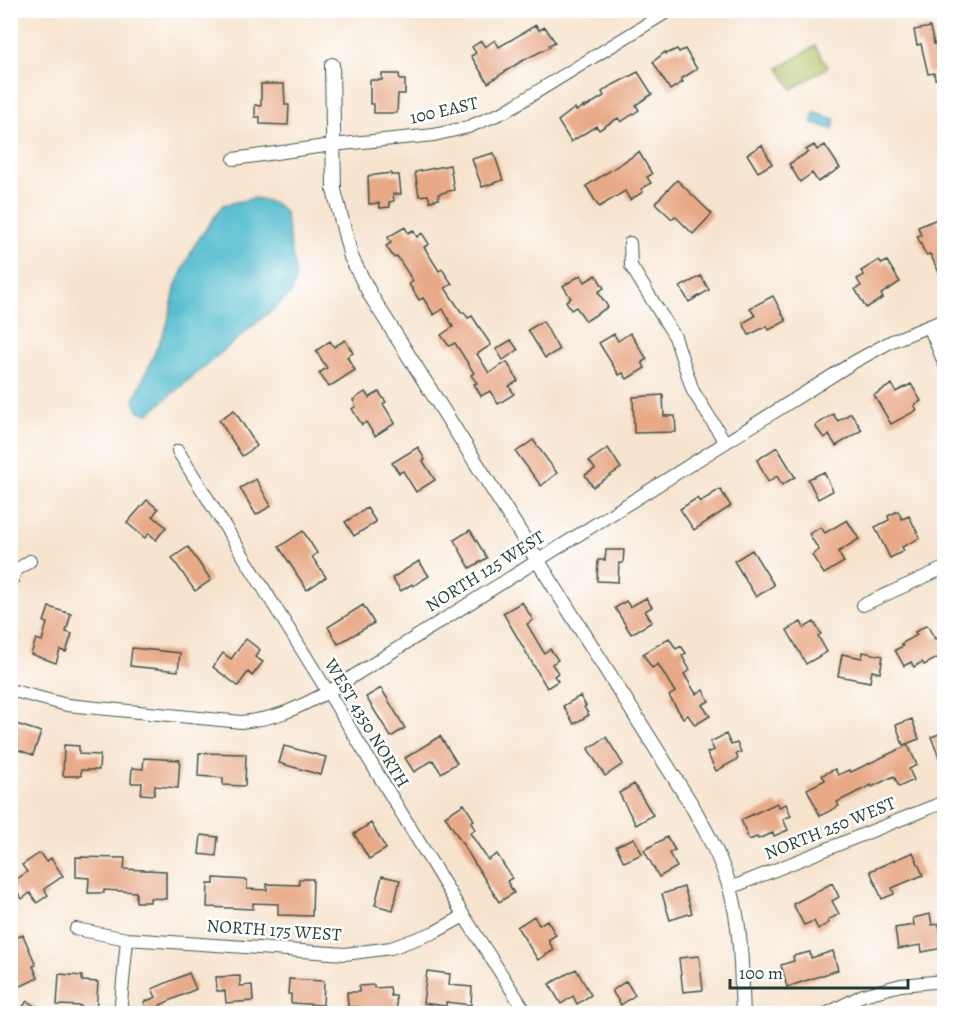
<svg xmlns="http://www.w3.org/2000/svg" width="955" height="1024" viewBox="0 0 955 1024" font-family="Alegreya,serif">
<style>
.green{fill:#b0c062;stroke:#687e4b;stroke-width:1.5}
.water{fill:#52bcce;stroke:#387c81;stroke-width:1.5}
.building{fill:#e8a986}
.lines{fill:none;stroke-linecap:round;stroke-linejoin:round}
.minor-casing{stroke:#3f564b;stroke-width:14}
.tertiary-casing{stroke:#3f564b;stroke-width:16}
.minor{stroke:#fff;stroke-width:12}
.tertiary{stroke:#fff;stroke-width:14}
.labels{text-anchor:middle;stroke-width:5;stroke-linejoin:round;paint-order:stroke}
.street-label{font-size:18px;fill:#1f3d34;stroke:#fff}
</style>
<rect width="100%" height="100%" fill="#fff"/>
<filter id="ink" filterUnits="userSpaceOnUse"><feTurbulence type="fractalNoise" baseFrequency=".0167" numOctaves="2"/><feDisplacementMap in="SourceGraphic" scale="12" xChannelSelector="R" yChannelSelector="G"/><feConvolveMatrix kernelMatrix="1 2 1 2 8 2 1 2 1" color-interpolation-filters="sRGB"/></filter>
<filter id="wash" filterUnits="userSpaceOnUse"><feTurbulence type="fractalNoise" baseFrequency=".008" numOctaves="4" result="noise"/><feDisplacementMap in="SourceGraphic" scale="24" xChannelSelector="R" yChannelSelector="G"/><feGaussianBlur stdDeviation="1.35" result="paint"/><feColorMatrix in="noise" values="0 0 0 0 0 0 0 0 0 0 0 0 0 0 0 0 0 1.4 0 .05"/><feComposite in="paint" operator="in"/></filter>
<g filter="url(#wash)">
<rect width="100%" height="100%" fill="#f7e4cf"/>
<path class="green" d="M815 46 828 67 792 89 779 68Z"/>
<path class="water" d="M814 113 835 119 833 129 811 123Z
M254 198C267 200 276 202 285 212L296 277 292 293 148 414 138 411 134 400 167 325 176 285 194 246 223 205Z"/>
<g id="blocks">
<path class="building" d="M536 25 539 30 545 27 555 42 549 45 550 47 520 62 488 83 471 56 476 53 472 47 481 41 485 47 495 40 499 47Z
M930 27 934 44 945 41V77L935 79 934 73 928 74 921 44 917 45 914 30Z
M677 49 679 52 685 49 697 69 681 79 683 82 670 90 653 62 665 52 666 54Z
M638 72 652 94 636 105 639 110 621 122 618 118 599 130 596 126 571 142 558 121 575 108 576 111 584 106V108L604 96 602 92 609 87Z
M382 74H399L400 80H405V94H398L397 113H374V104H370V80H382Z
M261 84H284L285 105H289L288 125 260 124V117H255V105L261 106Z
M762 145 772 164 758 172 747 154Z
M814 145 817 150 825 145 840 168 818 182 812 173 800 182 789 164 808 152 806 150Z
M639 152 652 174 647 177 651 183 641 189 643 192 630 200 625 191 599 207 586 186Z
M494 153 503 180 482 187 472 159Z
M450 165 454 190 438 194 439 199 430 201 428 195 419 196 415 172Z
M391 173V175H399L401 194H393L394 201 389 202 390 207 380 208 379 203 369 204 368 176Z
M677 180 712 214 693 234 675 216 672 219 655 203Z
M937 219 941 228 945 226V285L930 254 926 255 917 236 921 235 918 227Z
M405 227 408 233 413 230 417 237 422 233 429 244 424 247 439 271 442 269 452 284 445 288 462 313 464 312 468 318 472 316 491 345 477 354 489 373 507 362 518 381 509 386 514 394 498 404 490 391 481 396 474 384 477 383 471 375 474 373 455 343 449 346 441 335 453 327 443 309 434 315 423 298 419 300 409 284 413 281 397 256 394 258 386 246 391 243 388 237Z
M879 260 882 264 887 261 900 282 881 294 883 298 866 308 855 289 861 286 857 279 864 275 861 271Z
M581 275 585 282 596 275 604 288 598 292 608 307 586 321 576 307 571 310 566 301 571 298 563 286Z
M701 276 709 290 689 302 680 287Z
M773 296 786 321 769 330 767 326 749 335 743 323 755 316 750 308Z
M543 321 559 350 545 358 528 330Z
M630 333 647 359 642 362 645 368 627 379 623 373 619 375 599 343 614 334 618 341Z
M345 340 353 353 347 357 355 370 329 387 319 373 327 368 316 351 330 341 334 347Z
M511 340 518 350 503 360 496 349Z
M892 384 896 392 911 384 921 401 914 405 917 410 891 424 874 395Z
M365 392 369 398 379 392 386 402 383 404 395 423 375 436 366 422 362 425 352 409 356 406 353 400Z
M663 395 664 416H675L676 432 634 433 633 397Z
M234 410 257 446 242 456 219 420Z
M851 413 862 430 836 446 829 435 824 438 815 426 833 414 838 421Z
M533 440 557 473 541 486 516 452Z
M418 447 425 460 423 461 435 480 416 492 403 471 399 473 392 463Z
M777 447 795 477 782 485 777 476 768 482 757 460Z
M608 448 621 468 593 487 585 475 595 469 589 461Z
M824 472 833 491 818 499 808 479Z
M256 479 271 506 256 515 240 488Z
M720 489 731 506 694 530 680 509 697 498 700 502Z
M147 500 158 509 153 516 166 527 156 540 149 533 145 538 127 523Z
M367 508 376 522 354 536 345 522Z
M898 511 902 519 909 516 920 538 902 547 904 551 890 558 875 527 889 520 888 516Z
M847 520 859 539 838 552 844 562 824 574 812 555 819 550 809 534 821 527 825 533Z
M470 530 487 558 470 568 454 540Z
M303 531 317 553 312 557 326 577 307 590 279 547Z
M188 547 211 580 195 591 172 558Z
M606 550H624L623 563H619L618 582 597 581 598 560H605Z
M752 550 774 585 756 597 734 561Z
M419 561 429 576 413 586 412 584 401 591 392 578Z
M646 598 652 607 645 611 652 622 631 634 615 608 626 601 630 607Z
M522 602 533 620 527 624 544 653 550 649 558 660 552 664 558 673 554 676 558 681 547 688 503 613Z
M363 605 374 623 338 644 328 627Z
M49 607 71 614 66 632 72 634 66 652 60 650 56 663 31 654 36 639 42 641 47 623 44 622Z
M801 622 804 628 814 622 821 634 818 636 827 652 806 664 787 630Z
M927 625 935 639 940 636 945 644V654L924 665 922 662 914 667 911 662 904 666 895 650 903 646 901 644 917 635 915 632Z
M669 638 676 649 681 646 686 653 682 656 690 670 684 674 696 694 703 690 709 701 702 705 710 716 695 725 688 715 683 718 669 696 675 692 658 664 652 668 643 654Z
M246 639 260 650 255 657 263 662 252 676 248 672 238 686 213 667 223 653 231 659Z
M132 648 180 653 178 671 130 666Z
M863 652 883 656 880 673 872 671 870 682 838 676 842 654 862 658Z
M381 688 405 728 391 737 366 697Z
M580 696 586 706 584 707 589 715 574 724 563 706Z
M912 719 919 739 903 745 896 725Z
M10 722 41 732 33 755 10 747Z
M945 732V770H944L931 737Z
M726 734 731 745 737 743 741 752 736 754 738 759 716 771 707 753 714 750 710 742Z
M440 736 457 763 441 773 433 760 414 772 405 758Z
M606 737 623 764 605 776 588 749Z
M64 745 79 746V754L100 755 99 770H81V776H63Z
M908 745 917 765 909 769 914 780 899 787 894 776 872 787 871 785 837 802 839 806 820 816 807 789 825 780 822 775 835 769 838 775 849 770 851 772Z
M284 746 326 757 321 775 279 763Z
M199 753 246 754 245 786 223 785V778L198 776Z
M144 758 180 760 178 788 155 786 154 795 141 794 142 783H131L132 768 143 769Z
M634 784 653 815 636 825 619 793Z
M777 803 779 807 786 804 791 816 783 819 788 830 774 836 773 833 758 839 757 837 749 840 741 820Z
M464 804 474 820 471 822 475 830 470 833 488 860 497 854 512 878 507 881 514 893 499 902 445 816Z
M371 823 386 849 369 859 354 834Z
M201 835 218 837 216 856 199 854Z
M667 837 675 850 669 853 677 867 659 877 644 850Z
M634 838 642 854 624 862 616 846Z
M913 852 923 875 892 888 894 894 882 899 870 871Z
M40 853 46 862 51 858 63 876 44 889 48 895 37 903 30 893 22 899 11 883 27 872 22 865Z
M76 857 125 858 124 869 166 871V899L150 898V902H136V892L104 890V893H88L89 878 76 877Z
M382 876 400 880 393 910 375 905Z
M214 878 247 880V889L267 890V884L299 885V879H313L312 916 278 915V904L253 903V909L207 907 208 884H214Z
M832 883 839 897 832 901 839 914 828 920 829 923 818 929 814 921 804 925 793 904Z
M684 887 692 913 670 920 662 894Z
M930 914 932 925 939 924 943 948 922 952 921 945 898 949 895 928 914 925 913 918Z
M534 916 539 925 547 920 556 935 548 940 554 950 538 960 517 927Z
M23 935 36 965 33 966 38 978 19 987 12 971 16 970 10 957V940Z
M833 951 838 970 787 987 781 965 794 961 793 956 810 952 811 958Z
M699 956 703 990 683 992 679 958Z
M576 969 591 995 577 1004 573 996 561 1004 549 984Z
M427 971 450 974 449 985 472 987 471 1005 446 1002V1006L423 1003Z
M189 973 196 989 160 1005 162 1009 149 1014 144 1002 156 997 152 989Z
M59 974 82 976V981L98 982 96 1013H80L81 1006 57 1005Z
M240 976V986L252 985 253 1001 226 1003 225 991H217L216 977Z
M289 979 324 981 323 1005 291 1003V994H288Z
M626 981 635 995 621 1005 612 991Z
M374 985V988L390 987 391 996H396L397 1012 360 1014 359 1007H348L347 992H359V986Z
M27 1001 36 1007 31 1014H18Z"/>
</g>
</g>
<g filter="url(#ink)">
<use href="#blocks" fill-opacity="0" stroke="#3f564b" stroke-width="1.5"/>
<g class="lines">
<defs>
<path id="minor" d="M234 159 332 145 434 135 468 127 504 112 670 10
M630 243 631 266 675 337 693 391 725 442
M929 326 944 363
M178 451 328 692 464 916 527 1014
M10 587 15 571 30 561
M863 605 944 568
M10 690 67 705 241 722C279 718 295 709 328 692L854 362 892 341 944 320
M730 888 944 802
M76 929 127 939 345 954 391 948 435 932 464 916
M120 1014 127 939
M826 1014 863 995 901 985 944 981"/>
<path id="tertiary" d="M332 65 334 190 351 257 371 296 691 804C706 831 721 858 730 888 742 929 741 972 743 1014"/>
</defs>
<use href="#minor" class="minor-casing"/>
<use href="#tertiary" class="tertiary-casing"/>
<use href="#minor" class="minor"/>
<use href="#tertiary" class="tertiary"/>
</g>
</g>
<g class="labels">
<g class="street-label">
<text transform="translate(444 110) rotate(-13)" y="6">100 EAST</text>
<text transform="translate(485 571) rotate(-32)" y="6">NORTH 125 WEST</text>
<text transform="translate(367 723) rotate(59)" y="6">WEST 4350 NORTH</text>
<text transform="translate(830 828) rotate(-22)" y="6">NORTH 250 WEST</text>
<text transform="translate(274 930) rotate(4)" y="6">NORTH 175 WEST</text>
</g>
</g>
<rect width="955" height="1024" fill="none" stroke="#fff" stroke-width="36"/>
<path d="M730 979v9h178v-9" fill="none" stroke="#1f3d34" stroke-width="3"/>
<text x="739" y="979" font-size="18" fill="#1f3d34" stroke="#ffffff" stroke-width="4.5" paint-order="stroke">100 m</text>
</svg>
